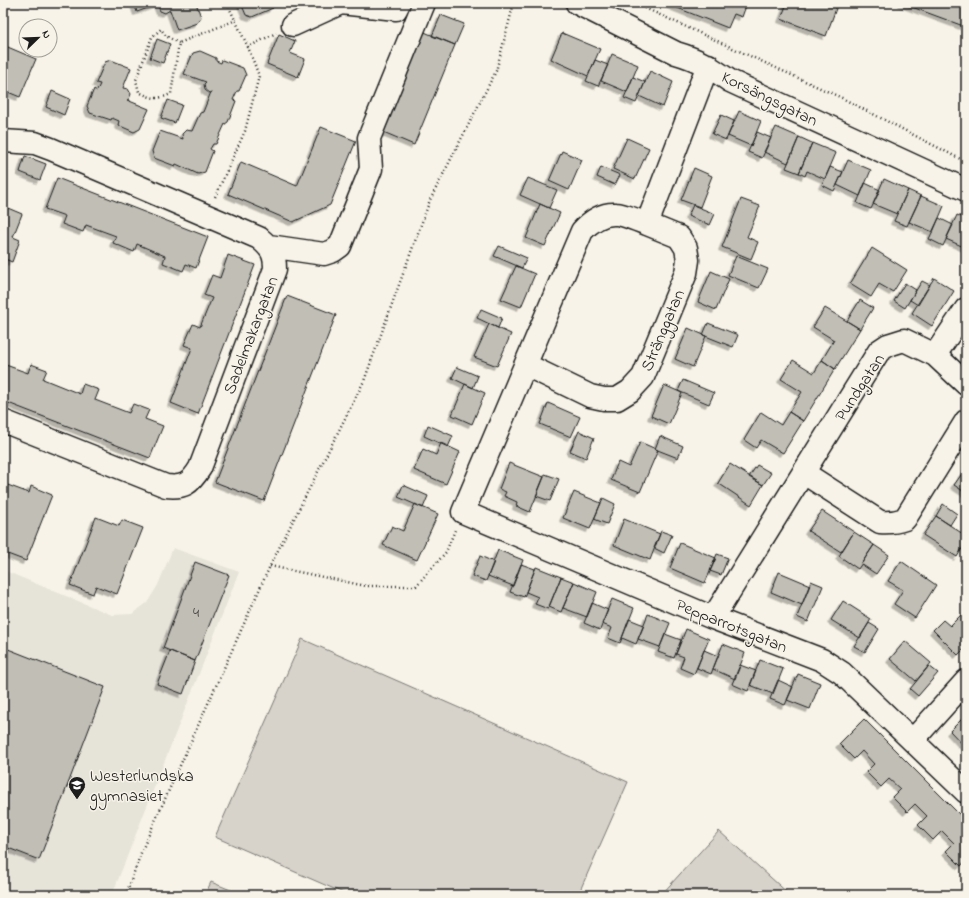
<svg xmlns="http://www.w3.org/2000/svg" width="969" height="898" viewBox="0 0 969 898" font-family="'Indie Flower',sans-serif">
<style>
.built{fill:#e6e3d9}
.green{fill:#d7d3cb;stroke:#7a7874}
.building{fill:#c0beb5;stroke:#1c1c1c;filter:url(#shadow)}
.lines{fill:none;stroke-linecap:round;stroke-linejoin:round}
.minor-casing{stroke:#1c1c1c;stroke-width:25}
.path{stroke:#1c1c1c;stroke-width:2.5;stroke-dasharray:1 3;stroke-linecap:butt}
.minor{stroke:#f7f3e8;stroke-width:22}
.labels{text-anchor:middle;stroke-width:3;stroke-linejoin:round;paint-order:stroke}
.number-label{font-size:15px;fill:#454442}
.street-label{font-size:17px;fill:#1c1c1c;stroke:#f7f3e8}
.poi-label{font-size:17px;fill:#1c1c1c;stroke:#f7f3e8;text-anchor:start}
</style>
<defs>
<filter id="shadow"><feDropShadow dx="-3.5" dy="3.5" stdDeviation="0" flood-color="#0004"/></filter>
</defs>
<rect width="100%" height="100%" fill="#f7f3e8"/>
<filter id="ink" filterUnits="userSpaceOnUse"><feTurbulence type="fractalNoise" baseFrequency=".025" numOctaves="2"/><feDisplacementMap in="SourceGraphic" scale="8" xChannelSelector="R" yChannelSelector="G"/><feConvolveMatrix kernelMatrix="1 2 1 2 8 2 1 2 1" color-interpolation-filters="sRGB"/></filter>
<g filter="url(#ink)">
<path class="built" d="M173 548 239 572 112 895H3V570L112 615 132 614 147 603 158 585Z"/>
<path class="green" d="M302 639 628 782 578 895H348L215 837Z
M719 831 790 895H661Z
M211 882 243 895H205Z"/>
<path class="building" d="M134 3H196L201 17 197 23 177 30 170 10 165 13 160 11 158 6 159 4 137 12Z
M241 3H277L272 5 273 8 252 17 246 15Z
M665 3H747L742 17 734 14 728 28Z
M787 3H838L826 36 781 19Z
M901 3H966V27Z
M441 15 464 24 455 45 432 36Z
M422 31 455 45 414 145 381 131Z
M562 33 600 49 588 76 551 59Z
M279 34 295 41 290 53 305 59 298 77 267 64Z
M157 39 170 44 163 63 150 58Z
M3 45 36 59 20 97 3 90Z
M200 51 216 58V61L221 63 222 60 243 68 246 75 239 91H237L233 100 236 101 228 122 225 124 216 144H213L210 149 213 151 205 172 198 174 176 164 175 166 154 158 152 151 160 131 183 139 182 134 186 130 192 131 200 113 203 112 211 92 209 93 205 90 204 84 206 82 184 74 193 53Z
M612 54 638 65 627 92 601 81Z
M111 60 131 68 123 88 128 89 131 94 129 99 127 100 149 109 140 129 134 132 118 125 119 121 112 118 111 120 90 113 87 106 94 89 97 91 100 84 96 83 105 62Z
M595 60 608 65 598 86 586 81Z
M650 71 673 82 663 107 639 96Z
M633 77 645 82 636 103 624 98Z
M52 91 70 99 64 115 46 107Z
M168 100 182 105 175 123 161 118Z
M739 111 761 121 751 146 728 136Z
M721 115 734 121 726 140 712 134Z
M321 127 356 141 330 205 293 222 228 194 241 162 297 186Z
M776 127 799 137 788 163 764 152Z
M757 132 771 138 762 158 748 152Z
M799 137 812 143 799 173 786 168Z
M627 138 649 148 635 179 613 169Z
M812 143 836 153 825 179 807 171 805 176 799 173Z
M562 151 582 160 569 190 549 181Z
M25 156 46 164 40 180 20 172Z
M848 160 871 170 860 196 837 185Z
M601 167 620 175 615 185 597 177Z
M830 167 843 172 834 191 822 185Z
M694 168 712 176 700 207 681 200Z
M57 178 208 237 196 268 186 264 183 271 163 263 165 256 137 244 134 252 113 243 116 236 86 225 83 232 62 224 65 216 45 209Z
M528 178 557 190 549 208 520 195Z
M884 179 908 190 897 214 873 204Z
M865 183 880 190 871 209 857 203Z
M908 190 921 196 907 226 894 221Z
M921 196 944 206 933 232 909 222Z
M741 199 760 206 747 237 758 242 751 259 722 247Z
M540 204 560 213 545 246 526 238Z
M693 205 715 214 710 225 688 216Z
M3 206 22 214 13 237 20 240 12 262 5 259 3 263Z
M957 215 966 219V248L946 239Z
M939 218 953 225 943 246 929 239Z
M499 246 527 258 522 268 494 256Z
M872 248 907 270 893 292 879 284 871 297 850 284Z
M228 255 255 265 198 414 171 403 192 348 184 345 193 324 200 327 212 298 204 295 212 275 220 278Z
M736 256 768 269 759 288 728 275Z
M516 266 535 274 521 307 501 299Z
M711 271 729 279 716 310 698 302Z
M934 278 954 291 932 326 912 313Z
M922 281 930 285 918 305 910 300Z
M905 283 916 290 905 308 894 301Z
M287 296 336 315 264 501 215 482Z
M860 300 873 308 860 329 847 321Z
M825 308 860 329 835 369 822 360 834 340 813 327Z
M481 309 502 318 498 328 477 318Z
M708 323 738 335 733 347 703 335Z
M489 324 511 334 497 366 474 357Z
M688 328 706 336 693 367 675 359Z
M793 360 814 373 822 360 835 369 803 421 789 412 802 392 781 379Z
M3 364 28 373 31 364 47 370 43 379 80 394 83 384 99 390 95 400 129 413 133 404 149 410 145 419 163 426 150 458 3 401Z
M457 367 478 376 473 388 452 378Z
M683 380 714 393 709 404 678 391Z
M465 384 485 393 472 424 452 415Z
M664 385 682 393 669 424 651 416Z
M548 403 580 417 571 437 540 424Z
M761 412 781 425 789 412 803 421 783 453 761 440 756 448 744 440Z
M428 425 453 436 448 447 424 436Z
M579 431 594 438 586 458 570 451Z
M660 436 683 446 678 458 655 449Z
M640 442 658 450 640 492 611 480 618 462 629 467Z
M441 443 460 452 446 484 414 470 423 449 436 455Z
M509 463 544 477 530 512 516 506 517 502 504 496 506 492 499 489Z
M730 464 763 485 751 505 718 483Z
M757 465 771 473 763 485 749 477Z
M966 468V493L954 485Z
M545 474 559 479 550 501 536 496Z
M5 484 29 493 31 486 52 495 26 561 5 553 3 559V489Z
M403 485 428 496 423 508 398 497Z
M574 492 601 503 590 529 563 518Z
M603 498 615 504 607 524 594 519Z
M415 504 438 514 417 560 383 545 392 526 403 531Z
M943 504 957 514 950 525 936 516Z
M822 511 854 532 841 552 808 531Z
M936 516 966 536V542L957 557 923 535Z
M96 517 119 526 122 520 143 528 117 594 96 586 93 594 70 585Z
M624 519 660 534 650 560 614 545Z
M661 531 672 535 664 553 654 548Z
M854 532 874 545 858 569 839 556Z
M680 543 716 558 705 583 670 568Z
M874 545 889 555 876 574 861 564Z
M498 550 523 560 513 586 488 576Z
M717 554 728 558 721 575 710 571Z
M480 556 494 562 486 581 472 576Z
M901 561 936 585 915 618 894 604 903 590 888 581Z
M195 562 229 575 195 661 163 648Z
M521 564 535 569 524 597 510 592Z
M536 567 561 577 548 609 535 604 538 597 526 592Z
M779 572 810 585 802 605 771 592Z
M561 577 574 582 561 612 549 607Z
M811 581 823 586 808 622 797 617Z
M574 582 597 592 587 617 563 608Z
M612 599 634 608 620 643 608 638 612 628 602 624Z
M843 601 871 619 860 638 831 620Z
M592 603 608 610 600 630 584 623Z
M966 610V647L958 655 933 630 943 620 950 626Z
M648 614 670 623 660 647 638 639Z
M629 619 644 625 636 644 622 638Z
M869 623 879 629 865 652 854 646Z
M686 629 709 639 694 674 680 668 684 657 676 654Z
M665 634 681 640 674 658 658 652Z
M905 641 931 663 916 681 890 659Z
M723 644 745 653 735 679 713 669Z
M3 647 105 687 39 860 3 846Z
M704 650 718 656 711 674 697 668Z
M170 651 195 661 183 694 157 684Z
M760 660 783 669 773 694 750 685Z
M740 665 756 671 748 691 732 684Z
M929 666 938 673 918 696 910 689Z
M798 674 820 683 810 709 787 700Z
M778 680 793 687 785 705 770 699Z
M966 715V748L950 731Z
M864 719 966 821V860L961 866 946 851 954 843 942 831 933 840 918 825 927 816 915 804 907 812 892 797 900 789 889 779 881 787 866 772 874 764 862 751 854 759 839 744Z"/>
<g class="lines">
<defs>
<path id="minor" d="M577 3 676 53C700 60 710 67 730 81L966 190
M293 25 341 3 396 9 399 3
M3 141 35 143 51 149 259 238C271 248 275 253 275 269L200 468C190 484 184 488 166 486L3 421
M647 224C639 221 623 214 616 214 602 213 590 222 582 231L463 512 713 618 822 660 842 673 966 792
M269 246 324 254 333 251 340 246 371 169 369 138 424 3
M966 309 935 355 966 384
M526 365 590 396 604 399H617L630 391 643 377 686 273 688 260 686 248 679 237 647 224 708 65
M804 473 880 522C890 523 896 522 905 519L966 421
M713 618 879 351 888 345 904 340 935 355
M913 740 966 681"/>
</defs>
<use href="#minor" class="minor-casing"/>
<path class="path" d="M227 3 248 47 276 33
M634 3 842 98 966 162
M3 19 9 3
M179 43 166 36 161 29 152 37 136 80 139 92C153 99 156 100 171 94L179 43 236 20
M215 197 245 131 259 76 248 47
M270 566 366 586H416L446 552 455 530
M126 895 142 850 270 566 364 381 430 200 496 71 514 3"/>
<use href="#minor" class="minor"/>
</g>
</g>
<defs>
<symbol id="school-pin" viewBox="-11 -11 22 30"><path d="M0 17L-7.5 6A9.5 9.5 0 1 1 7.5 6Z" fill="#1c1c1c" stroke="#f7f3e8"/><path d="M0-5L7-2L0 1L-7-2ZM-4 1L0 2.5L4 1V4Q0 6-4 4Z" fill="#fff"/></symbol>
</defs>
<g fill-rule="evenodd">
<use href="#school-pin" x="67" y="775" width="20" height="27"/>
</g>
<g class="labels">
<g class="number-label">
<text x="196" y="617">4</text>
</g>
<g class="street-label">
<text transform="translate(770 98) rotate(26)" y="6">Korsängsgatan</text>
<text transform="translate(662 330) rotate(-67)" y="6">Stränggatan</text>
<text transform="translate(250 335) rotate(-69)" y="6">Sadelmakargatan</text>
<text transform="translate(859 387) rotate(-57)" y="6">Pundgatan</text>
<text transform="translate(732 625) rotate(22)" y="6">Pepparrotsgatan</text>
</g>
<g class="poi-label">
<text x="90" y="781">Westerlundska<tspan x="90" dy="20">gymnasiet</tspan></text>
</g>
</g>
<rect width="969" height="898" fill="none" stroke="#f7f3e8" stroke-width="16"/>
<rect x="8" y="8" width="953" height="882" fill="none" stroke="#1c1c1c" stroke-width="1.5" filter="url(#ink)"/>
<g transform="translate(38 38) rotate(67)"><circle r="19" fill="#f7f3e8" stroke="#9f9d96"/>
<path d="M0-3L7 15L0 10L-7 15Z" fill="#1c1c1c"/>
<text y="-6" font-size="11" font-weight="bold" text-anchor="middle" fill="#1c1c1c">N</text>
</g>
</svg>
